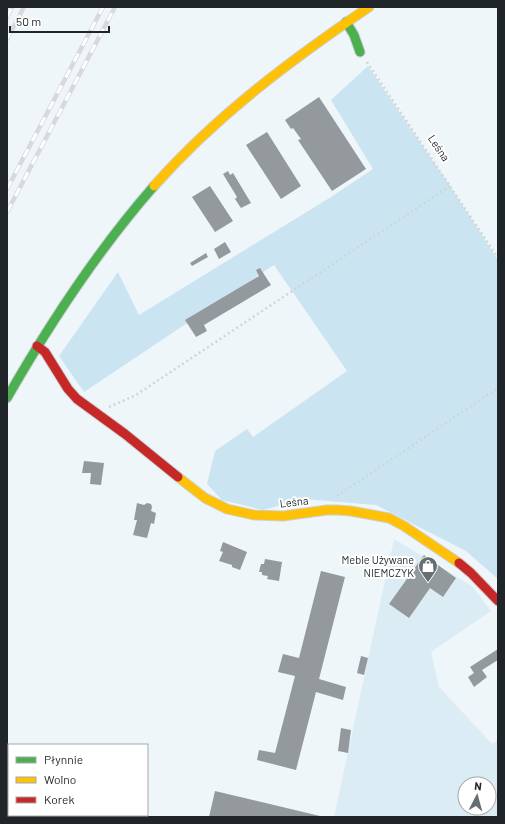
<svg xmlns="http://www.w3.org/2000/svg" width="505" height="824" viewBox="0 0 505 824" font-family="Barlow,sans-serif">
<style>
.built{fill:#dbecf4;fill-rule:evenodd}
.green{fill:#cbe4f1}
.building{fill:#93999c}
.lines{fill:none;stroke-linecap:round;stroke-linejoin:round}
.fast-casing{stroke:#cbd1d5;stroke-width:11}
.slow-casing{stroke:#cbd1d5;stroke-width:11}
.jam-casing{stroke:#cbd1d5;stroke-width:11}
.path{stroke:#d3d5d5;stroke-width:2.5;stroke-dasharray:2 3;stroke-linecap:butt}
.fast{stroke:#4caf50;stroke-width:9}
.slow{stroke:#ffc107;stroke-width:9}
.jam{stroke:#c62828;stroke-width:9}
.rail-casing{stroke:#d7d9db;stroke-width:4.5}
.rail{stroke:#fff;stroke-width:3;stroke-dasharray:9;stroke-linecap:butt}
.labels{text-anchor:middle;stroke-width:4;stroke-linejoin:round;paint-order:stroke}
.street-label{font-size:11px;fill:#1f2528;stroke:#fff}
.poi-label{font-size:11px;fill:#1f2528;stroke:#fff;text-anchor:end}
</style>
<rect width="100%" height="100%" fill="#eef6fa"/>
<path class="built" d="M394 539 472 586 491 611 431 652 439 687 492 744 498 740V817H334ZM465 784H489V808H465Z"/>
<path class="green" d="M368 66 450 186 498 260V579L466 551 376 505 304 499 263 510 222 500 207 484 215 451 247 429 253 437 347 371 274 265 84 392 59 356 118 272 139 315 331 197 373 169 331 100Z"/>
<path class="building" d="M319 97 366 169 332 191 298 140 301 139 293 128 291 129 285 120Z
M267 132 301 186 281 199 246 145Z
M228 171 230 175 233 173 251 203 241 208 235 199 237 197 223 174Z
M210 186 233 221 215 232 192 197Z
M225 242 231 252 219 259 214 249Z
M206 253 208 257 192 266 190 263Z
M260 268 271 285 204 325 207 331 196 337 185 320 259 276 256 270Z
M84 461 104 463 101 485 90 484 91 473H82Z
M137 503 144 505 147 503 151 504 152 507 151 511 156 513 154 524 151 523 147 538 133 535 137 520H134Z
M223 542 247 552 240 570 232 567V565L219 561 223 552 220 551Z
M424 555 456 578 443 597 430 588 409 618 389 604Z
M265 559 282 562 279 581 267 579 268 576 262 575V572H259L261 564H264Z
M321 571 345 577 319 679 346 687 343 700 316 692 296 770 257 760 259 750 275 753 295 676 278 672 283 654 299 658Z
M498 649V660L482 670 487 677 474 687 468 677 474 673 470 667Z
M361 656 368 658 364 675 357 673Z
M341 728 351 730 348 753 338 751Z
M215 791 320 816V817H209Z"/>
<g class="lines">
<defs>
<path id="fast" d="M346 22 354 35 360 52
M7 398C50 323 97 251 154 186"/>
<path id="slow" d="M154 186C217 115 291 60 369 7
M178 477 205 498 227 509 254 515 283 516 327 510H337L351 511 389 518 404 526 459 563"/>
<path id="jam" d="M37 346 45 352 68 389 77 399 125 434 178 477
M459 563 471 573 498 601"/>
</defs>
<use href="#fast" class="fast-casing"/>
<use href="#slow" class="slow-casing"/>
<use href="#jam" class="jam-casing"/>
<path class="path" d="M367 62 498 258
M109 407 136 395 450 186
M337 496 498 388
M118 815 120 817"/>
<use href="#fast" class="fast"/>
<use href="#slow" class="slow"/>
<use href="#jam" class="jam"/>
<defs>
<path id="rail" d="M7 17 12 7
M7 39 24 7
M7 189 103 7
M7 212 115 7"/>
</defs>
<use href="#rail" class="rail-casing"/>
<use href="#rail" class="rail"/>
</g>
<defs>
<symbol id="shop-pin" viewBox="-11 -11 22 30"><path d="M0 17L-7.5 6A9.5 9.5 0 1 1 7.5 6Z" fill="#676e72" stroke="#fff"/><path d="M-5-2.5h2.3a2.7 3.5 0 0 1 5.4 0H5L5.5 6h-11ZM-1.5-2.5h3a1.5 2.3 0 0 0-3 0Z" fill="#fff"/></symbol>
</defs>
<g fill-rule="evenodd">
<use href="#shop-pin" x="417" y="555" width="22" height="30"/>
</g>
<g class="labels">
<g class="street-label">
<text transform="translate(439 148) rotate(56)" y="4">Leśna</text>
<text transform="translate(294 502) rotate(-7)" y="4">Leśna</text>
</g>
<g class="poi-label">
<text x="414" y="564">Meble Używane<tspan x="414" dy="13">NIEMCZYK</tspan></text>
</g>
</g>
<rect width="505" height="824" fill="none" stroke="#1f2528" stroke-width="16"/>
<rect x="8" y="744" width="140" height="72" fill="#ffffff" stroke="#a5a8a9"/>
<rect x="16" y="757" width="20" height="6" fill="#4caf50" stroke="#a5a8a9"/>
<text x="44" y="764" font-size="12" fill="#1f2528">Płynnie</text>
<rect x="16" y="777" width="20" height="6" fill="#ffc107" stroke="#a5a8a9"/>
<text x="44" y="784" font-size="12" fill="#1f2528">Wolno</text>
<rect x="16" y="797" width="20" height="6" fill="#c62828" stroke="#a5a8a9"/>
<text x="44" y="804" font-size="12" fill="#1f2528">Korek</text>
<g transform="translate(477 796) rotate(6)"><circle r="19" fill="#ffffff" stroke="#a5a8a9"/>
<path d="M0-3L7 15L0 10L-7 15Z" fill="#676e72"/>
<text y="-6" font-size="11" font-weight="bold" text-anchor="middle" fill="#1f2528">N</text>
</g>
<path d="M10 26v6h99v-6" fill="none" stroke="#1f2528" stroke-width="2"/>
<text x="16" y="26" font-size="12" fill="#1f2528" stroke="#ffffff" stroke-width="3" paint-order="stroke">50 m</text>
</svg>
